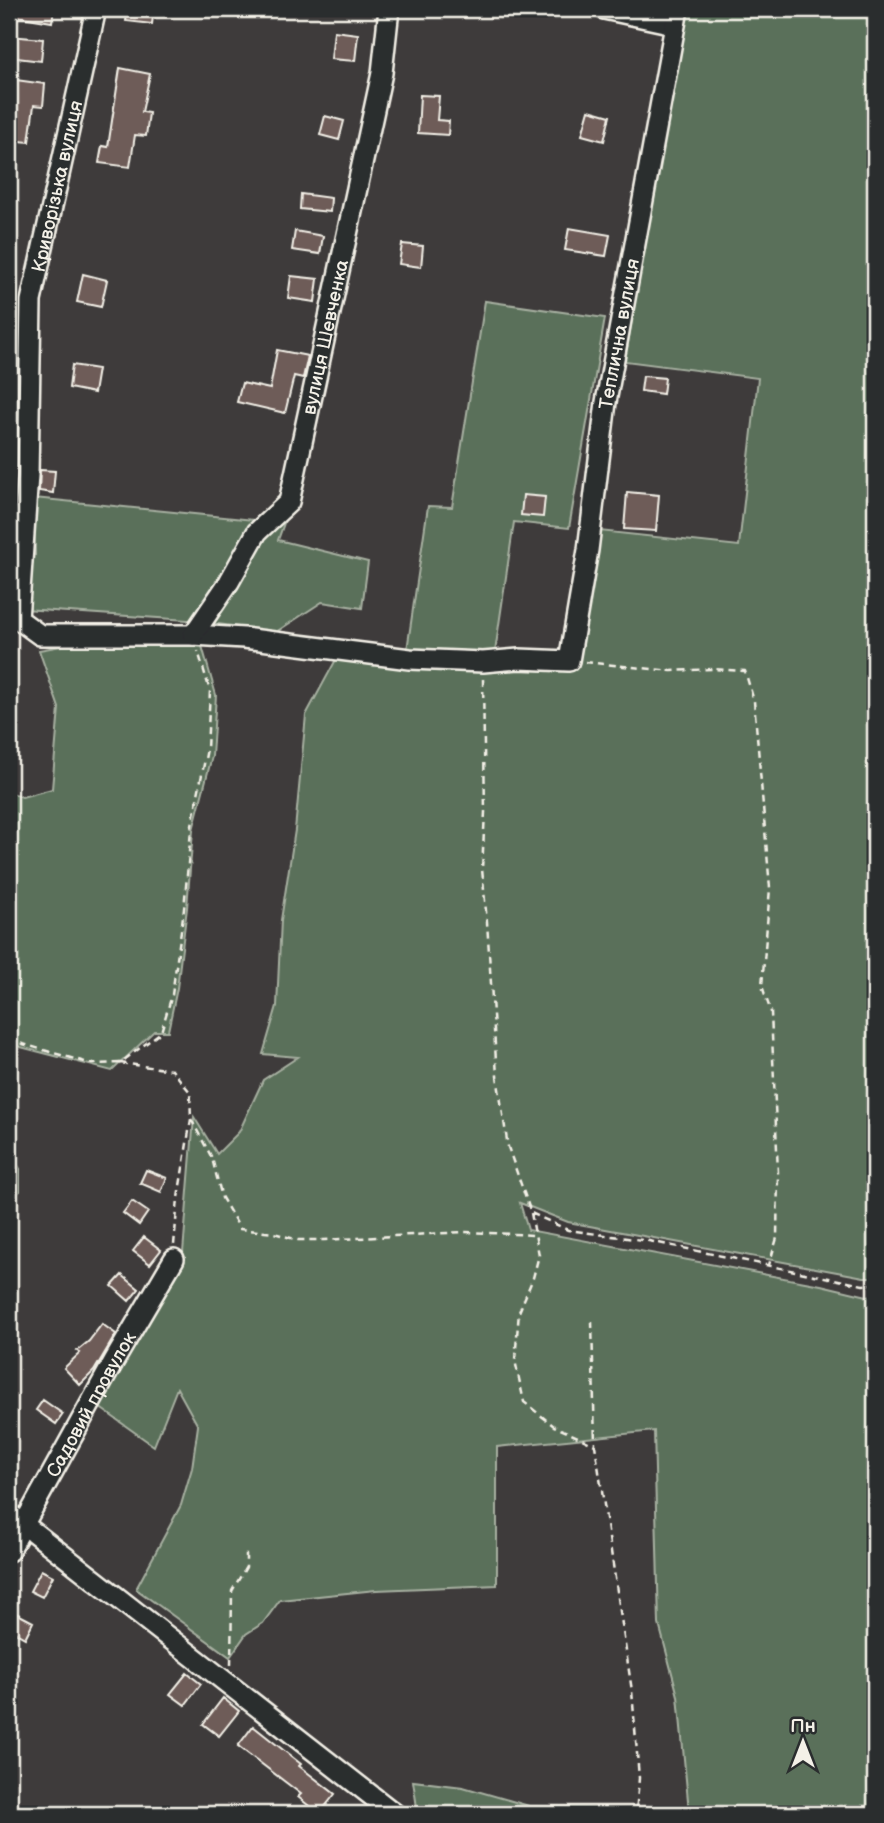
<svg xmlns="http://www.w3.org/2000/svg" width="884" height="1823" viewBox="0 0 884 1823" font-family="'Balsamiq Sans',sans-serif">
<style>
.green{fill:#5a6f5a;stroke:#a7b0a1;stroke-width:2}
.building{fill:#6e5b59;stroke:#f4f1e8;stroke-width:2}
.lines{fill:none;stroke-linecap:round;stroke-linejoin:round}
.minor-casing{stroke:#f4f1e8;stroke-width:24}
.path{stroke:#f4f1e8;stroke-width:2.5;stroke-dasharray:7 5;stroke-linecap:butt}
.minor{stroke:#2a2d2e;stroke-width:19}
.labels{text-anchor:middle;stroke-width:5;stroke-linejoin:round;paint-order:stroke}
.street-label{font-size:19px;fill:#f4f1e8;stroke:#2a2d2e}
</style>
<rect width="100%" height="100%" fill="#3e3b3b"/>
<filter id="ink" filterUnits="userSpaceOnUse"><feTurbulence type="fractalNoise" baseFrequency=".0143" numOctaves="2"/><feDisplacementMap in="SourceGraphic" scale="14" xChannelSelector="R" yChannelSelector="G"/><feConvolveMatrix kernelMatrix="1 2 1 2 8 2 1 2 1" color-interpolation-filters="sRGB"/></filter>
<g filter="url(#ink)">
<path class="green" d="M686 9H875V1277H864L568 1222 520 1203 528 1230 821 1285 867 1296 875 1295V1814H418L413 1781 463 1787 529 1806 689 1811 678 1696 659 1624 654 1431 497 1447V1585L376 1590 280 1600 263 1623 246 1634 230 1657 136 1589 181 1505 192 1468 198 1426 177 1388 154 1446 99 1407 182 1265 194 1117 217 1154 239 1132 263 1080 298 1057 263 1054 277 1006 281 920 295 830 306 715 339 654 405 664 428 506 452 507 485 301 605 318 569 528 514 522 495 652 579 653 600 531 739 546 758 378 625 361 681 28Z
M34 498 284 523 278 540 368 562 362 608 322 602 276 632 188 620 9 608V556L35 555Z
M200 639 216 695 212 756 193 830 187 908 177 988 168 1031H154L112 1071 9 1044V792L22 797 52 789 59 708 39 650 89 641Z
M9 1150 20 1169V1191L9 1200Z"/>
<path class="building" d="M10 9H54L52 22 10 15Z
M128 9H154L152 24 126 21Z
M334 31 358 34 355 61 331 59Z
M9 36 43 39 41 61 9 57Z
M120 68 150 74 142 112 149 113 146 136 135 135 130 167 99 163 102 146 108 147Z
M16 80 45 84 43 106 34 105 29 142 9 140V121L11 122Z
M420 95 439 96 437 120 449 121 448 135 418 133Z
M589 110 610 116 604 141 582 135Z
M325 116 344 121 339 140 320 135Z
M301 194 331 198 330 212 300 209Z
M569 228 610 235 606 256 565 250Z
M295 231 323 236 320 254 292 250Z
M402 244 423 246 421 267 399 264Z
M83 274 107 280 101 307 77 302Z
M291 276 318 279 315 302 288 298Z
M277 350 308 356 303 378 294 376 285 413 237 402 242 383 270 389Z
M72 365 98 369 94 393 69 388Z
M643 376 665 378 663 394 641 391Z
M40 470 55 471 53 493 39 491Z
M627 492 659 495 656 531 624 529Z
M523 495 545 497 543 517 521 515Z
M146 1170 167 1178 161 1192 140 1183Z
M132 1201 148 1212 139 1225 123 1213Z
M144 1237 161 1250 150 1264 133 1251Z
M122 1275 139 1289 129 1301 112 1286Z
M102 1324 116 1334 94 1371 80 1385 64 1368 80 1353 77 1351 89 1341Z
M43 1400 63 1414 56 1424 36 1410Z
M41 1570 53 1576 42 1597 30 1591Z
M12 1611 33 1622 25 1638 9 1629V1618Z
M187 1673 201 1684 185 1705 170 1694Z
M223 1698 239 1711 219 1736 203 1724Z
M253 1726 301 1764 299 1766 335 1794 319 1814 298 1797 301 1794 238 1746Z"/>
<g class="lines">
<defs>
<g id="minor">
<path d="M604 9 674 24"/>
<path id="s1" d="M18 619 40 635H193L244 638 410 659 483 662 519 659 569 661 588 550 606 402 678 9"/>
<path id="s2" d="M18 619 28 475 31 301 96 9"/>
<path id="s3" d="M193 635 229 582 257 532 289 502 382 73 389 9"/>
<path d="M9 1513 395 1814"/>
<path id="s4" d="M9 1551 114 1361 174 1259"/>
</g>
</defs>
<use href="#minor" class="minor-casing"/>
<path class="path" d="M585 662 672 671 712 669 745 671 754 701 770 888 762 986 771 1012 778 1173 777 1238 769 1265
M483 679 485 812 482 869 487 922 497 1076 508 1147 531 1213 568 1230 649 1241 863 1285 875 1284
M9 1040 92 1064 120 1063 161 1032 172 995 184 909 191 830 207 749 210 691 198 651
M120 1063 172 1070 190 1092 191 1119 178 1198 174 1245
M191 1119 212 1158 222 1198 240 1229 274 1233 298 1240H324L464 1232 535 1235
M531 1213 539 1255 533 1278 519 1312 515 1360 524 1402 554 1426 595 1445 632 1691 639 1778 636 1814
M592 1321 595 1445
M231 1665 232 1591 246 1567V1551"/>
<use href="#minor" class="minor"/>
</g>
</g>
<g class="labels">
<g class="street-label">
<text dy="7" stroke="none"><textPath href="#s2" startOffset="436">Криворізька вулиця</textPath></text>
<text dy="7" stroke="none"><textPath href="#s1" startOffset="889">Теплична вулиця</textPath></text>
<text dy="7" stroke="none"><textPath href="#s3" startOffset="334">вулиця Шевченка</textPath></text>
<text dy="7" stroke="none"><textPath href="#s4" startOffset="168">Садовий провулок</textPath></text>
</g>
</g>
<rect width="884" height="1823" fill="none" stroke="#2a2d2e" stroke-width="35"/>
<rect x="18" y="18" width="849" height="1788" fill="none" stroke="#f4f1e8" stroke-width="2.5" filter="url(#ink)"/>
<g transform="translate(803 1742)" stroke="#2a2d2e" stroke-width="5" paint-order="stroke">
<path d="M0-5L12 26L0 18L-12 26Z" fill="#f4f1e8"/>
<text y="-10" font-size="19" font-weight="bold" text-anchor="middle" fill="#f4f1e8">Пн</text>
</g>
</svg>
